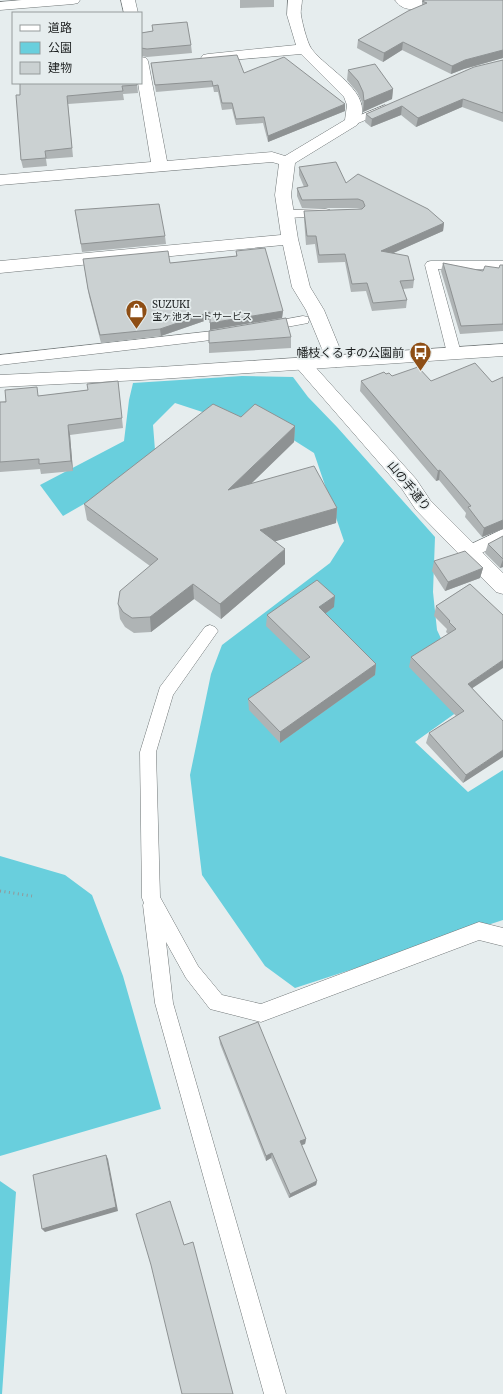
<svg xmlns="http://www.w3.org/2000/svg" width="503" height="1394" viewBox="0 0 503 1394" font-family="Merriweather,'Noto Sans JP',serif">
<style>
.green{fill:#69cfdd}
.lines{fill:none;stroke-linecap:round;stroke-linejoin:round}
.lane-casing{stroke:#717778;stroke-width:1}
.street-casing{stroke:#717778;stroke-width:1}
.secondary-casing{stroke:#717778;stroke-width:1}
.path{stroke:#929798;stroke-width:3;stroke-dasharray:1 3.5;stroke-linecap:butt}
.lane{fill:#fff;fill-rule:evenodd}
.street{fill:#fff;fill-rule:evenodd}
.secondary{fill:#fff;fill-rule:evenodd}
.wall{fill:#afb4b5}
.shaded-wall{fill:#8e9293}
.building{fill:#cbd1d2;stroke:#8e9293}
.labels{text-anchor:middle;stroke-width:3.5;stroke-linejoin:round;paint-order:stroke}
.far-poi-label{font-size:10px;fill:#1c1f1f;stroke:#e6edee;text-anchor:start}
.poi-label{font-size:12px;fill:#1c1f1f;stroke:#e6edee;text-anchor:end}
.street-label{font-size:12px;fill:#1c1f1f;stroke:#e6edee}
</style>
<rect width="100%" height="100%" fill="#e6edee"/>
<path class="green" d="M242 376 293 377 308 397 337 427 435 537 433 592 437 630 471 702 415 742 468 792 503 770V920L295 988 265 966 202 875 190 775 211 674 222 645 330 563 344 541 314 453 254 415 236 423 175 403 153 425 155 450 131 477 63 516 40 485 124 441 129 400 133 383Z
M0 856 65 875 92 895 123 976 161 1109 0 1156Z
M0 1181 16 1192 2 1394H0Z"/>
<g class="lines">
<defs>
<path id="lane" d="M385 105 390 108 389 110 356 124H348L346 122 348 120Z
M326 209 330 210 332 213 330 216 286 218 282 217 280 214 282 211 286 210Z
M431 261H503V269H438L461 353 459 356 454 358 449 356 447 353 425 265 427 262Z
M303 316 308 317 309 320 308 323 265 331 260 330 259 327 260 324 265 323Z
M231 329 236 330 237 333 236 336 203 341 0 365V355Z
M503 529V542C492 547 476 559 465 555L463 551 465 547Z
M210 625 215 627 218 631 173 695 156 752 160 897 198 966 222 995 261 1004 479 922 503 928V946L479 940 261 1022 210 1009 186 978 166 942 173 1003 286 1394H264L155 1003 143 905 144 903 142 898 140 752 160 687 205 627Z"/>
<path id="street" d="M22 0H80L78 3 73 4 0 10V2Z
M121 0H135L138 13H124Z
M288 0H302C302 5 300 11 301 15 302 22 307 42 311 48 325 69 379 94 357 125L295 163 291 195 298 239 310 287 324 310 345 361 342 365 336 367 330 365 327 361 306 310 292 287 283 245 0 273V261L281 235 275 195 279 164 272 162 0 185V175L151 162 138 83H141V57L146 58 148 61 167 161 272 152 285 156 345 120 347 105 344 97 301 54 208 62 203 61 201 58 203 55 208 54 296 45 287 15Z
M395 0H436L434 3C420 8 405 15 395 0Z
M303 358 309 360 416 479 430 500 503 573V594L496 592 416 510 402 489 297 368 294 364 297 360Z"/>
<path id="secondary" d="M503 344V356L160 379 0 387V375L160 367Z"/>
</defs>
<use href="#lane" class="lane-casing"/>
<use href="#street" class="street-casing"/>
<use href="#secondary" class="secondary-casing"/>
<path class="path" d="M0 891 32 896"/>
<use href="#lane" class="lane"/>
<use href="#street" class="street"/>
<use href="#secondary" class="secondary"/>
</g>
<path class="wall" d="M240 0H274V7L240 8Z
M503 0V58L464 69 451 74 402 50 383 62 357 48 358 40 422 5V1Z
M152 25 191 45 192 53 147 57 141 56V33L153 31Z
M503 60V122L462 107 416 127 401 115 371 127 365 122 366 114Z
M151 63 244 73 345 111 268 142 263 123 236 125 232 109 222 110 218 92H214L213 87 156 92 152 69Z
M348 70 393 89 392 99 363 112 362 102 357 92 347 80Z
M137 83 138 93 123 94 124 100 68 104 73 157 46 159 47 166 23 168 21 160 20 95Z
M299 167 346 183 444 223 443 231 393 253 414 280 413 288 403 289 407 300 406 308 372 311 366 291 351 292 345 262 318 263 315 244 306 245 304 219V211L362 209 357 208H302L297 196V188L304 187 299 175Z
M75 210 165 236 166 244 82 252Z
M236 251 283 311 282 318 210 330V319L161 336 101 343 89 296 83 259 170 263 236 256Z
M443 263 483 271 499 268 503 265V331L460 334 441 271Z
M291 337V348L209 353V343Z
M386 374 392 376 431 381 492 382 503 377V529L482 537 465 517 466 513 439 480 436 481 360 391 361 381Z
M118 381 123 428 70 435 73 471 41 474 40 469 0 472V402L39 396 88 390Z
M241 417 295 426 294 442 251 484 337 508 336 523 275 541 285 564 221 619 194 599 151 632 134 633 125 627 120 619 118 604 150 566 87 520 84 504Z
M503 536V567L500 568 485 553 488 544Z
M434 561 483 568 480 578 445 591 432 571Z
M470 584 472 688 503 721 463 783 426 743 429 733 456 716 409 667 411 657 448 634 446 632 447 629 434 616 436 606Z
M334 607 325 614 376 664 375 675 280 743 249 710 248 699 303 662 266 626 267 615Z
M219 1037 306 1139 305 1144 301 1145 317 1181 316 1185 289 1198 271 1158 266 1161 220 1044Z"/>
<path class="shaded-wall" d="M403 42 402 50 383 62 384 53Z
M503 50V58L464 69 451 74 452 66 465 60Z
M393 89 392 99 363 112 364 101Z
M463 99 462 107 416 127 418 118Z
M345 104V111L268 142V136Z
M402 106 401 115 371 127 372 119Z
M444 223 443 231 380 259 381 251Z
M283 311 282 318 210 330V323Z
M210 312V319L161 336 160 329Z
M68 425 70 435 73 471 71 461Z
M295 426 294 442 228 506V490Z
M440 470 439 480 436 481 438 471Z
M337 508 336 523 260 546V530Z
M503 520V529L482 537 484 528Z
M285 549V564L221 619 220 604Z
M503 559V567L500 568Z
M483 568 480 578 445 591 448 582Z
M193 584 194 599 151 632 150 617Z
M335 596 334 607 318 619 319 607Z
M503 660V668L465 693 468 684Z
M376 664 375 675 280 743V732Z
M503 750V757L463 783 466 775Z
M306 1139 305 1144 299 1146 300 1141Z
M272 1153 271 1158 266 1161V1156Z
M106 1155 108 1159 118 1211 45 1232 42 1229Z
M317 1181 316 1185 289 1198 290 1194Z"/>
<path class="building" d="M425 0H503V50L465 60 452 66 403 42 384 53 358 40 408 11 427 3 422 1Z
M187 22 191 45 147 49 141 48V33L153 31 152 25Z
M237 55 244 73 284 57 345 104 268 136 264 117 236 119 232 103H222L218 85 213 86 212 81 155 85 151 63Z
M503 60V113L463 99 418 118 402 106 372 119 366 114 474 67Z
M375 64 393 89 364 101 363 92 358 81 348 70Z
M20 83H137V85L122 86 123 91 67 96 72 148 45 151 46 158 21 160 16 95H20Z
M336 162 346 183 358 174 428 209 444 223 381 251 408 256 414 280 400 281 407 300 373 303 367 283 352 284 345 254 319 255 316 236H307L304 211 362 209 365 206 363 201 358 199 302 200 297 188 308 186 299 167Z
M159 204 165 236 81 244 75 210Z
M265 248 283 311 210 323V312L160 329 100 335 88 289 83 259 168 251 170 263 237 256 236 251Z
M443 263 483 271 485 266 499 268 500 265H503V324L461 326Z
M286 318 291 337 209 343V331Z
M475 363 492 382 503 377V520L484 528 468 507 471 506 440 470 438 471 361 381 384 372 386 374 389 373 392 376 418 367 431 381Z
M118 381 122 418 68 425 71 461 39 464V459L0 462V402H6L5 390 37 387 38 396 88 390 87 384Z
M213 404 241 417 255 404 295 426 228 490 314 466 337 508 260 530 285 549 220 604 193 584 150 617 132 618 123 612 118 604 120 591 158 559 84 504Z
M503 536V559L488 544Z
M465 551 483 568 448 582 434 561Z
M317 580 335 596 319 607 376 664 280 732 248 699 310 657 267 615Z
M470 584 503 615V660L468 684 503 721V750L466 775 429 733 464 711 411 657 456 629 449 622 450 621 436 606Z
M258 1022 306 1139 300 1141 317 1181 290 1194 272 1153 266 1156 219 1037Z
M106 1155 116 1207 42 1229 33 1175Z
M170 1201 184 1245 193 1242 233 1394H182L151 1265 136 1214Z"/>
<defs>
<symbol id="shop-pin" viewBox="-11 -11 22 30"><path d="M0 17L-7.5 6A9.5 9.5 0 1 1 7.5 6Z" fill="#8e4e15" stroke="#e6edee"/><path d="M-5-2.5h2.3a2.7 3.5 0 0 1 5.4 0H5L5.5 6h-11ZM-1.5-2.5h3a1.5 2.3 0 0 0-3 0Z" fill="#fff"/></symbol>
<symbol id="bus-pin" viewBox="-11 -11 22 30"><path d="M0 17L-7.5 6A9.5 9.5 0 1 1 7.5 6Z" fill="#8e4e15" stroke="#e6edee"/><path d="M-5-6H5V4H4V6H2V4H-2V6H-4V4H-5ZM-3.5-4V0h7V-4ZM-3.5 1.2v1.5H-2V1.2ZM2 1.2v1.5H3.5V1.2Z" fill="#fff"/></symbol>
</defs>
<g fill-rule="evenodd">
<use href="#shop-pin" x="124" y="298" width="25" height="34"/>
<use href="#bus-pin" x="408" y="340" width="25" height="34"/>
</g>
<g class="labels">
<g class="far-poi-label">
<text x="152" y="308">SUZUKI<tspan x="152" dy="12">宝ヶ池オートサービス</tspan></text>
</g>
<g class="poi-label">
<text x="404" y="357">幡枝くるすの公園前</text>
</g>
<g class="street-label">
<text transform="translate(409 486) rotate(51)" y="4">山の手通り</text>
</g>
</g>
<rect x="12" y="12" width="130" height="72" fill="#e6edee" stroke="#959b9b"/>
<rect x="20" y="25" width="20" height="6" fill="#ffffff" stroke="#959b9b"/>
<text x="48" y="32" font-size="12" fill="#1c1f1f">道路</text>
<rect x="20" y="42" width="20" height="12" fill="#69cfdd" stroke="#959b9b"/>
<text x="48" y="52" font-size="12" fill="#1c1f1f">公園</text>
<rect x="20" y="62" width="20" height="12" fill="#cbd1d2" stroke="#959b9b"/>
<text x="48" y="72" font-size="12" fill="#1c1f1f">建物</text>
</svg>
